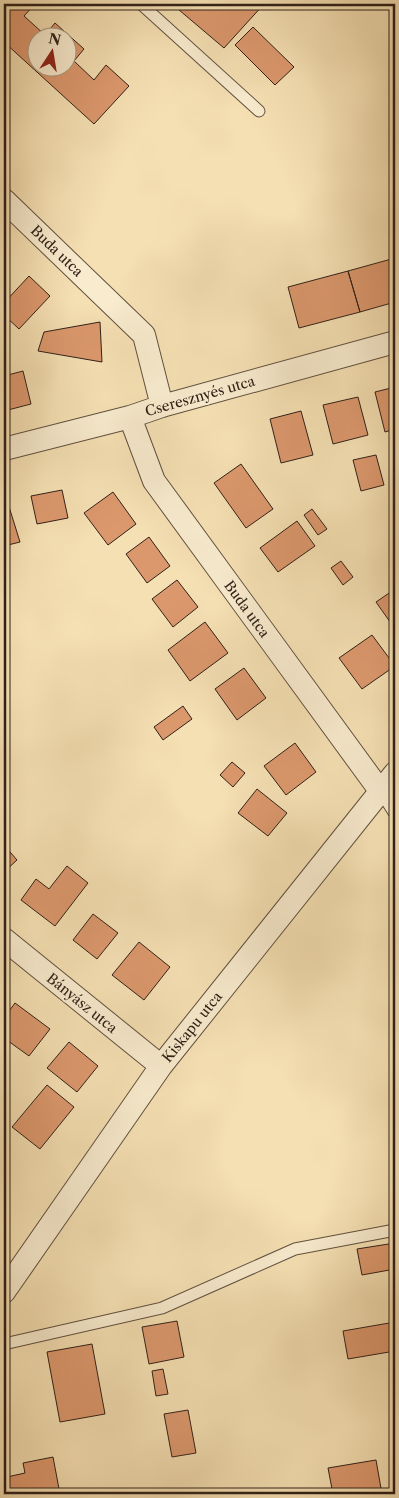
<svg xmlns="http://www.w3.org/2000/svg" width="399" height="1498" viewBox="0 0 399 1498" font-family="'Libre Caslon Text',serif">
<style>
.building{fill:#dc986d;stroke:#302018;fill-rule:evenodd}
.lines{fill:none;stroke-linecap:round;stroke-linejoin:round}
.service-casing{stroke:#61503f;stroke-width:13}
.minor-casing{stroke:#61503f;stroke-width:24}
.service{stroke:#f8ebce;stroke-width:11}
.minor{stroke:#f8ebce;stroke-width:22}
.labels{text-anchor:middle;stroke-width:4;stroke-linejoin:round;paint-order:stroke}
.street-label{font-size:14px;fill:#302018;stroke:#f8ebce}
</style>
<rect width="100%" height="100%" fill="#f5e0b3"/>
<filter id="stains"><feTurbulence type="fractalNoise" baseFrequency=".004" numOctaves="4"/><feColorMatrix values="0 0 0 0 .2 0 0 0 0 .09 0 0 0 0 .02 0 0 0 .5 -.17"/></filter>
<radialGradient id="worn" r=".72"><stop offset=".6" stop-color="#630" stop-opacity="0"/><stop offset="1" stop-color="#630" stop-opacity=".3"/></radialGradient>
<path class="building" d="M4 4H35L24 16 45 35 55 23 84 49 74 61 94 80 106 65 129 86 94 124 4 42ZM38 38H68V68H38Z
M172 4H264L224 48Z
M253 27 294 67 275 85 235 45Z
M395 258V302L360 312 348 271Z
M348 271 360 312 299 328 288 287Z
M29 276 50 296 19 329 4 315V303Z
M100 322 102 362 38 351 44 332Z
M23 371 31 404 4 411V376Z
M395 387V429L385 432 375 392Z
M358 397 368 435 333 444 323 405Z
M301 411 313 455 281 463 270 419Z
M376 455 384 485 361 491 353 460Z
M241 464 273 509 246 528 214 483Z
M62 490 68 518 37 524 31 496Z
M113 492 136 524 108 545 84 513Z
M6 497 20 542 4 546V498Z
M312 509 327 529 318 535 304 515Z
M297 521 315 546 278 572 260 548Z
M149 537 170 566 147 583 126 554Z
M341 561 353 577 343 585 331 568Z
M177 580 198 607 173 627 152 599Z
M395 589V629L376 602Z
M205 622 228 653 190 681 168 650Z
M372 635 395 666 362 689 339 658Z
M244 668 266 698 237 720 215 689Z
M183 706 192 719 163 740 154 727Z
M295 743 316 772 286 795 264 766Z
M232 762 245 773 233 787 220 775Z
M257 789 287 813 268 836 238 813Z
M4 845 17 860 4 872Z
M67 866 88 883 55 926 21 900 36 879 49 889Z
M93 914 118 933 97 959 73 940Z
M139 942 170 967 144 1000 112 975Z
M15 1003 50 1029 29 1056 4 1038V1018Z
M69 1042 98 1066 77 1092 47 1068Z
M47 1085 74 1107 40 1149 12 1127Z
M395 1243V1269L362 1275 357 1249Z
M177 1321 184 1357 149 1364 142 1327Z
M395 1322V1351L348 1359 343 1331Z
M92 1344 105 1414 60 1422 47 1352Z
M163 1369 168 1394 156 1396 152 1371Z
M188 1410 196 1453 172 1457 164 1414Z
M53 1457 60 1494H10L7 1477 25 1473 23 1463Z
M376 1460 382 1494H333L328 1468Z"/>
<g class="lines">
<defs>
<path id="service" d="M141 4 259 111
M381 792 395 814
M4 1344 162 1308 295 1249 395 1230"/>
<path id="minor" d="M4 200 144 335 162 406
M130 417 154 481 381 792
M4 449 130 417 162 406 395 342
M4 939 161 1066
M4 1292 161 1066 395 773"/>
</defs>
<use href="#service" class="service-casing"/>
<use href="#minor" class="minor-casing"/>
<use href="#service" class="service"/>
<use href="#minor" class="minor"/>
</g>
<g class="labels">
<g class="street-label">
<text transform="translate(57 251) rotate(44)" y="5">Buda utca</text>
<text transform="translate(200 396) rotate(-16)" y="5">Cseresznyés utca</text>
<text transform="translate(247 609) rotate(54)" y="5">Buda utca</text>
<text transform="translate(82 1003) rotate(39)" y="5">Bányász utca</text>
<text transform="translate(192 1027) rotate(-51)" y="5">Kiskapu utca</text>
</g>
</g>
<rect width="399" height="1498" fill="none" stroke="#f5e0b3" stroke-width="20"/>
<rect x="5" y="5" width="389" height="1488" fill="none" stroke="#302018" stroke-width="2.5"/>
<rect x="10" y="10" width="379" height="1478" fill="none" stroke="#302018"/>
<g transform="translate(52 52) rotate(12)"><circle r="24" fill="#f8ebce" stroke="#a89a85"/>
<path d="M0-4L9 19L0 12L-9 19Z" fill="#8f2418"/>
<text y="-8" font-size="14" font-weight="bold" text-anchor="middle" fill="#302018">N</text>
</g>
<rect width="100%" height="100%" filter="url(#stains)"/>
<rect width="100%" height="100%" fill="url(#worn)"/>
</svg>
